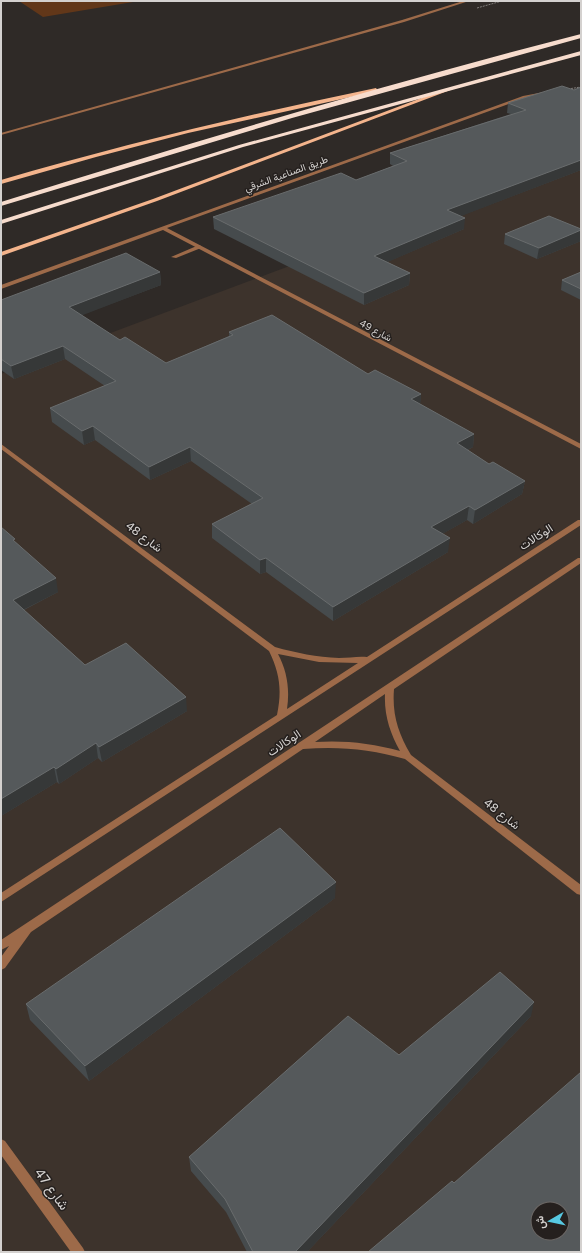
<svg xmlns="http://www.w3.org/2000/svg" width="582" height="1253" viewBox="0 0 582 1253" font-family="'Golos Text',Vazirmatn,sans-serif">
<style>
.built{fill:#3d332c;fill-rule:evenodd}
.green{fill:#623719}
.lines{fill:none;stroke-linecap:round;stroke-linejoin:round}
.path{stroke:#817d7b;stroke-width:1;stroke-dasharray:2 1;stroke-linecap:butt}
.lane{fill:#9d6a49;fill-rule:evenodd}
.street{fill:#9d6a49;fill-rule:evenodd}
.primary{fill:#f4b48c;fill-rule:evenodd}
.highway{fill:#f7dccd;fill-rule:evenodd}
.wall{fill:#464b4d}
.shaded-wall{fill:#363838}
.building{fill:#55595b;stroke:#696c6d;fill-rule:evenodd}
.labels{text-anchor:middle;stroke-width:3;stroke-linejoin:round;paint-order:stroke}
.far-street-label{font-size:10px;fill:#d4d1cf;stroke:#25201e}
.street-label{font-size:12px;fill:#d4d1cf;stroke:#25201e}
.near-street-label{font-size:14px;fill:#d4d1cf;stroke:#25201e}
</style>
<rect width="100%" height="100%" fill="#2f2a27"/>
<path class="built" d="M581 157V1252H1V374ZM538 1209H562V1233H538Z"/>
<path class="green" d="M19 1H139L43 17Z"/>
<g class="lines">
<path class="path" d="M477 8 502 1
M568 89 581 87"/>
<path class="lane" d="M463 1H469L404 22 1 135V133L402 20Z
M199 245 201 246V248L176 258 171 257Z"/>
<path class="street" d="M544 92 545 94 525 98 167 228 581 444V449L163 230 1 289V285L523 96Z
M1 444 275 647C296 653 317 657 339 658 349 658 358 656 367 657L578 520H581V525L1 902V893L277 715C282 690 280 674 269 651L1 449ZM278 654 319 662 358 663 287 709C290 689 287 671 278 654Z
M578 558H581V563L394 689C392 714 398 733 411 755L581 885V895L577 894 405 759C371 749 338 746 303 749L31 932 5 968 1 970V957L9 946 1 950V940ZM385 694C384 715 390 733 400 751 372 743 343 740 315 742Z
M1 1139 5 1141 83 1248 85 1252H71L1 1155Z"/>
<path class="primary" d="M376 88 378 91 188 133 96 157 1 184V180C125 144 250 114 376 88Z
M448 88 453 89 157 201 1 256V252L153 199Z"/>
<path class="highway" d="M581 34V38L292 118 1 206V202C193 142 386 84 581 34Z
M581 51V55L243 147 1 224V220L239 145Z"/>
</g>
<path class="wall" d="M581 87V170L460 216 464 229 387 262 410 273 409 285 364 305 214 229 213 217 356 180 393 166 390 164V153L511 114 507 113 508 103 574 90Z
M581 229V241L537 259 504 244 505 234Z
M160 272 161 285 81 315 120 340 166 363 229 336V332L368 374 421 394 420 404 474 434 473 447 468 450 489 464 525 481 522 494 473 524 467 520 442 534 448 552 333 621 266 572 260 574 212 538V524L252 504 191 461 150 480 95 440 84 445 52 422 50 408 105 386 65 359 14 379 1 370V300Z
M581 272V300L561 290 562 280Z
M16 543 58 592 24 610 85 665 187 711 102 762 98 758 59 784 57 782 1 816Z
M335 898 89 1081 30 1020 26 1004Z
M531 1016 307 1252H247L226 1212 191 1171 189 1157 399 1055Z"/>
<path class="shaded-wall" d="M581 160V170L446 222 447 210Z
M465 218 464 229 374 268V256Z
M581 230V241L537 259 539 248Z
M160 272 161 285 70 320 69 307Z
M410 273 409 285 364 305V293Z
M63 346 65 359 14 379 11 366Z
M421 394 420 407 411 399Z
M93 426 95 440 84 445 82 431Z
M474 434 473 447 455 456 457 443Z
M190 447 191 461 150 480 149 467Z
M525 481 522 494 473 524 475 510Z
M469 506 467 520 430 541 431 527Z
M450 538 448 552 333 621V607Z
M266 558V572L260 574V560Z
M56 578 58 592 15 614 13 600Z
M186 697 187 711 102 762 99 747Z
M96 743 98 758 59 784 56 769Z
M54 767 57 782 1 816V799Z
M336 882 335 898 89 1081 85 1066Z
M534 1002 531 1016 307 1252H295Z"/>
<path class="building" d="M562 86 574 90 581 87V160L447 210 465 218 374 256 410 273 364 293 213 217 341 173 356 180 407 161 390 153 526 110 508 103Z
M549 216 581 229V230L539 248 505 234Z
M126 253 160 272 69 307 120 340 125 337 166 363 233 335 229 332 272 315 368 374 375 370 421 394 411 399 474 434 457 443 489 464 493 462 525 481 475 510 469 506 431 527 450 538 333 607 266 558 260 560 212 524 263 498 190 447 149 467 93 426 82 431 50 408 116 381 63 346 11 366 1 359V300Z
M581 272V289L562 280Z
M1 527 15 539 13 540 56 578 13 600 85 665 126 643 186 697 99 747 96 743 56 769 54 767 1 799Z
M280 828 336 882 85 1066 26 1004Z
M500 972 534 1002 295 1252H253L225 1199 189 1157 348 1016 399 1055Z
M581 1072V1252H368L452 1181 454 1183ZM538 1209H562V1233H538Z"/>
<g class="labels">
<g class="far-street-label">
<text transform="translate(286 173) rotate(-20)" y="4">طريق الصناعية الشرقي</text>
<text transform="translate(376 330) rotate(28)" y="4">شارع 49</text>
</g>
<g class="street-label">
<text transform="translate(144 537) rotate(37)" y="4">شارع 48</text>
<text transform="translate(536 537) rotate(-33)" y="4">الوكالات</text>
<text transform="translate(284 743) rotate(-34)" y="4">الوكالات</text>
<text transform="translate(502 814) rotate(38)" y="4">شارع 48</text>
</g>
<g class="near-street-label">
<text transform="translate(52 1189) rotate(54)" y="5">شارع 47</text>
</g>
</g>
<rect width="582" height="1253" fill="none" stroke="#d4d1cf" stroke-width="4"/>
<g transform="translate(550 1221) rotate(261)"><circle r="19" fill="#25201e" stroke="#6b6765"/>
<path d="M0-3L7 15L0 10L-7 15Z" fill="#57c9e2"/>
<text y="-6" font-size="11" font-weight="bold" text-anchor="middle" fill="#d4d1cf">ش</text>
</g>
</svg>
